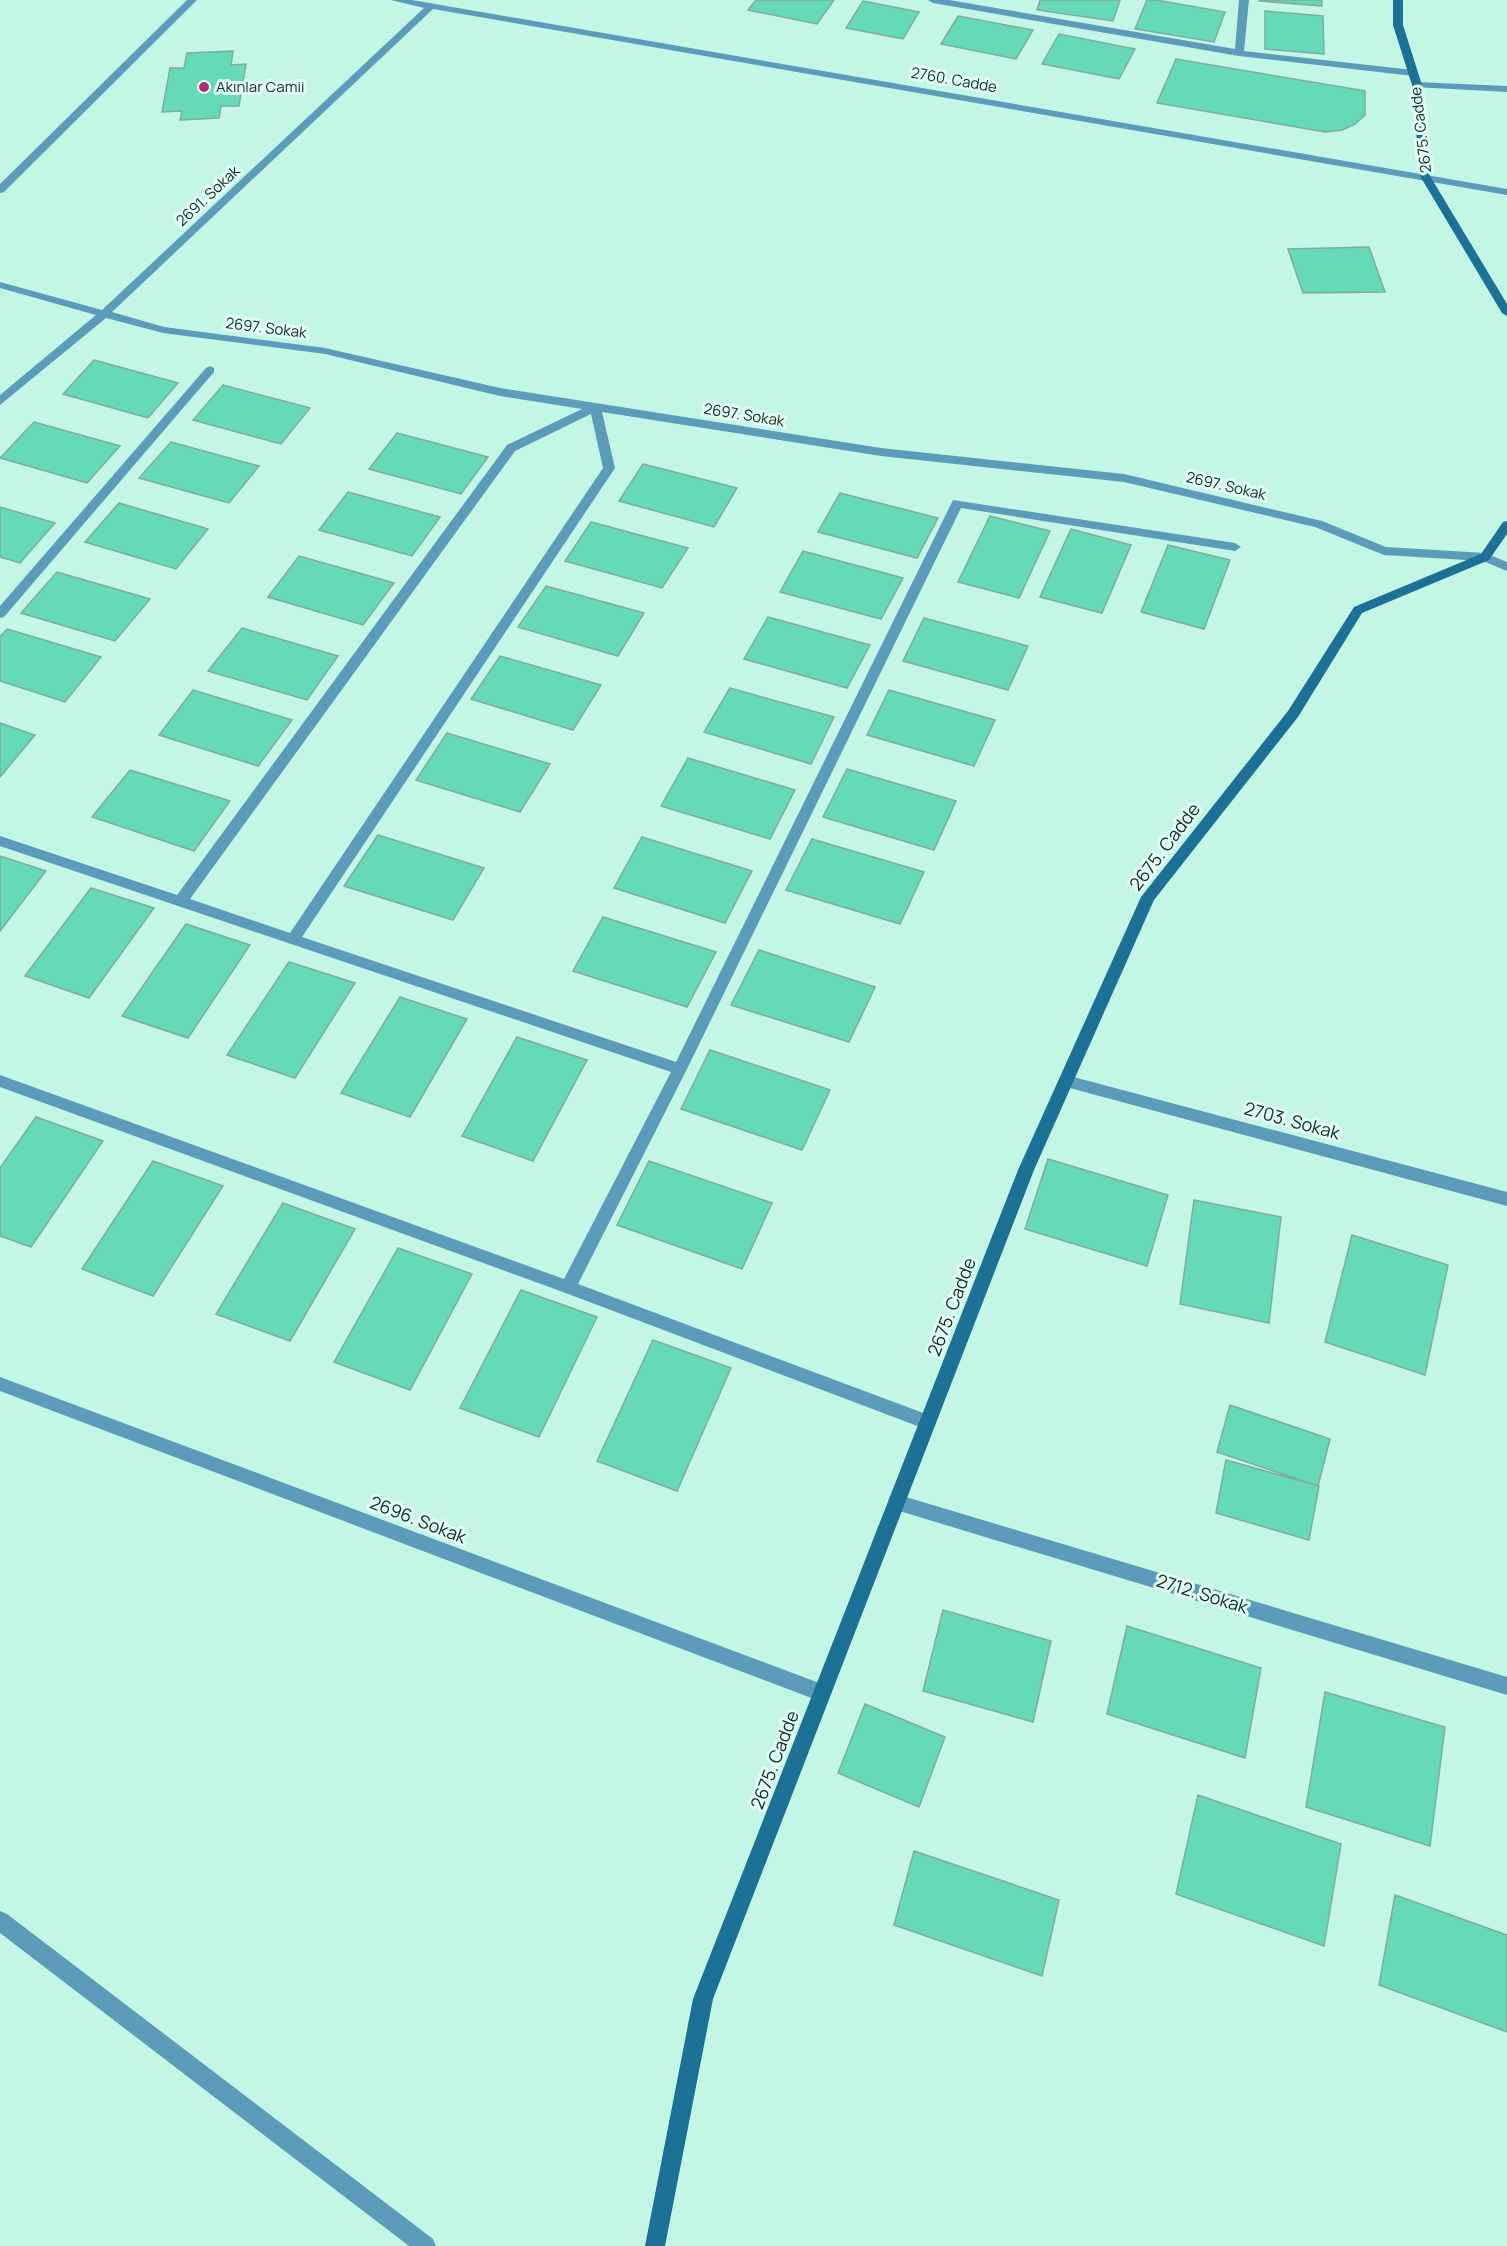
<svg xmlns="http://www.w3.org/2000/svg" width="1507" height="2246" viewBox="0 0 1507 2246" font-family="Manrope,sans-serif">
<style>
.building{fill:#65d9b8;stroke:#7dad9d;stroke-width:1.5}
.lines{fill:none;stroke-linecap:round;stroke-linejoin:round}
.lane{fill:#5d9bba;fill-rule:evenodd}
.street{fill:#5d9bba;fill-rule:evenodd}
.secondary{fill:#1d7196;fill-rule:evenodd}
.poi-dot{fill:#b12c74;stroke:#e1fef4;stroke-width:2}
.labels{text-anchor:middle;stroke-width:6;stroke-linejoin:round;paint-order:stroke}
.far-street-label{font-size:15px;fill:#162a24;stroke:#e1fef4}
.far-poi-label{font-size:15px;fill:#162a24;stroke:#e1fef4;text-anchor:start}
.street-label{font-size:18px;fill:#162a24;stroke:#e1fef4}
</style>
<rect width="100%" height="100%" fill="#c4f6e5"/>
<path class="building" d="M756 0H834L817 24 748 10Z
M1040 0H1120L1113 21 1037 10Z
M1147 0H1156L1225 12 1214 42 1135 29Z
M1322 0V6L1259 1 1260 0Z
M863 1 919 12 903 39 846 28Z
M1265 11 1323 16 1324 54 1265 49Z
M958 16 1033 30 1016 59 941 44Z
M1059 34 1135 49 1119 79 1042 64Z
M233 51 231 65 246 64 239 106H221L219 118 180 120 182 111 162 112 170 68H184L187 53Z
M1176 59 1365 91V115L1355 124 1342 130 1325 132 1157 103Z
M1369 247 1385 292 1303 293 1288 249Z
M94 360 178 383 148 418 63 394Z
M223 385 310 408 281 444 193 420Z
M34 422 120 446 87 483 0 458Z
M397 433 488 457 461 494 369 469Z
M171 442 259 466 229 503 139 478Z
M643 464 737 488 714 527 619 501Z
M348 492 440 517 412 556 319 530Z
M840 493 938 518 917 558 818 532Z
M119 503 208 529 176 569 85 542Z
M0 507 55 523 20 563 0 557Z
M990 516 1050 531 1019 598 958 582Z
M591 522 688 548 662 588 565 561Z
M1071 529 1131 545 1102 613 1040 597Z
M1168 545 1230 560 1204 629 1141 612Z
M803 551 903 578 881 619 780 592Z
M299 556 394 583 363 625 268 597Z
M57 572 150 599 115 641 21 613Z
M546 586 644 613 618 656 518 627Z
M768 617 870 645 847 688 744 659Z
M924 618 1028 646 1008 690 903 661Z
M242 628 338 656 307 700 208 671Z
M7 629 101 657 65 702 0 681V637Z
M500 656 601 685 573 730 471 699Z
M730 688 834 717 811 764 704 732Z
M193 690 292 720 258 766 159 735Z
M889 690 995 720 974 766 867 735Z
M0 723 35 735 0 777Z
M447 733 550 764 520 812 416 780Z
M688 758 795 790 770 839 661 806Z
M847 769 956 801 934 850 823 817Z
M130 770 230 801 194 851 92 817Z
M378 835 484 868 453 920 344 886Z
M642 837 752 871 725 923 614 888Z
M812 839 924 872 900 924 786 890Z
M0 856 46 871 0 931Z
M91 888 154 908 89 998 25 976Z
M603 917 716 952 687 1007 573 971Z
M186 924 250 945 188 1038 122 1016Z
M759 950 875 987 849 1042 731 1005Z
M289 962 355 983 295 1078 227 1055Z
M400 997 467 1019 410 1117 341 1093Z
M517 1037 587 1060 533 1161 462 1136Z
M710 1050 830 1090 802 1150 681 1109Z
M36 1117 103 1141 31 1247 0 1236V1168Z
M1048 1159 1168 1195 1147 1266 1025 1229Z
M153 1161 223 1186 153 1296 82 1269Z
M649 1161 772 1203 742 1269 617 1225Z
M1194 1200 1281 1217 1269 1323 1180 1304Z
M283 1203 355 1229 290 1341 216 1314Z
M1352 1235 1448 1265 1425 1375 1325 1342Z
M398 1248 472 1274 410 1390 334 1362Z
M521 1290 597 1317 539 1437 460 1408Z
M653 1340 731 1368 677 1491 597 1461Z
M1230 1405 1330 1439 1318 1486 1217 1452Z
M1226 1460 1319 1486 1309 1540 1216 1513Z
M943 1610 1051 1641 1033 1722 923 1691Z
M1127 1626 1261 1668 1245 1758 1107 1714Z
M1325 1692 1445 1727 1430 1846 1306 1807Z
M865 1704 945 1737 919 1807 838 1773Z
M1198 1795 1341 1844 1324 1946 1176 1894Z
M914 1851 1059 1900 1042 1976 894 1925Z
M1395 1895 1507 1935V2032L1379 1985Z"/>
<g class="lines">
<path class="lane" d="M928 0H949L1235 49 1239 0H1249L1244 51 1413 70 1418 73 1413 76 1239 56 933 3Z"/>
<path class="street" d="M187 0H197L4 192 0 193V184Z
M391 0H412L1507 189V195L433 9 112 312 164 327 325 348 500 388 881 448 1124 474 1322 521 1386 547 1485 553 1507 562V571L1483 561 1384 555 1315 527 1124 482 881 456 602 412 615 468 302 937 676 1062 953 500 1235 543 1241 547 1235 551 961 508 687 1069 578 1284 934 1417 936 1422 934 1427 928 1430 563 1292 0 1087V1075L564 1279 671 1072 0 846V836L177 895 507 445 582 409 500 396 325 354 163 333 106 318 0 405V395L96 315 0 288V282L102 310 424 8ZM591 414 603 468 290 933 190 899 515 451Z
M1417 82 1507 86V92L1414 87 1412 85Z
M210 366 214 368V372L4 617 0 618V606L206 368Z
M1066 1075 1507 1192V1206L1066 1087 1061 1085 1059 1081 1061 1077Z
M0 1377 822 1684 828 1687 831 1693 828 1699 822 1702 0 1391Z
M896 1494 1507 1677V1695L896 1510 890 1508 888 1502 890 1496Z
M0 1911 7 1914 433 2239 436 2246H409L0 1933Z"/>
<path class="secondary" d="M1393 0H1403V25L1422 85 1430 176 1507 304V316L1502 313 1420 176 1412 85 1393 25Z
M1507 521V534L1489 560 1362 613 1298 717 1154 900 1034 1170 713 1999 665 2246H645L693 1999 1018 1170 1141 897 1288 711 1354 607 1481 554 1503 522Z"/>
</g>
<circle class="poi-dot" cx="204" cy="87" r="6"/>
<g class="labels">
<g class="far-street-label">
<text transform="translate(954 80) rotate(10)" y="5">2760. Cadde</text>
<text transform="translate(1421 130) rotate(-97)" y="5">2675. Cadde</text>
<text transform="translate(208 196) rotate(-43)" y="5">2691. Sokak</text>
<text transform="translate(266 328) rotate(7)" y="5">2697. Sokak</text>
<text transform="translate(744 415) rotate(9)" y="5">2697. Sokak</text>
<text transform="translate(1226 486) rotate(13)" y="5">2697. Sokak</text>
</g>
<g class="far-poi-label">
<text x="216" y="92">Akınlar Camii</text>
</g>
<g class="street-label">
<text transform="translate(1165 847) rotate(-53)" y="6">2675. Cadde</text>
<text transform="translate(1292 1121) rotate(15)" y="6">2703. Sokak</text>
<text transform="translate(952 1307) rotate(-69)" y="6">2675. Cadde</text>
<text transform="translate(418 1520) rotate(21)" y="6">2696. Sokak</text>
<text transform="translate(1202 1594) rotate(17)" y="6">2712. Sokak</text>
<text transform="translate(775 1760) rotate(-69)" y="6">2675. Cadde</text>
</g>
</g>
</svg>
